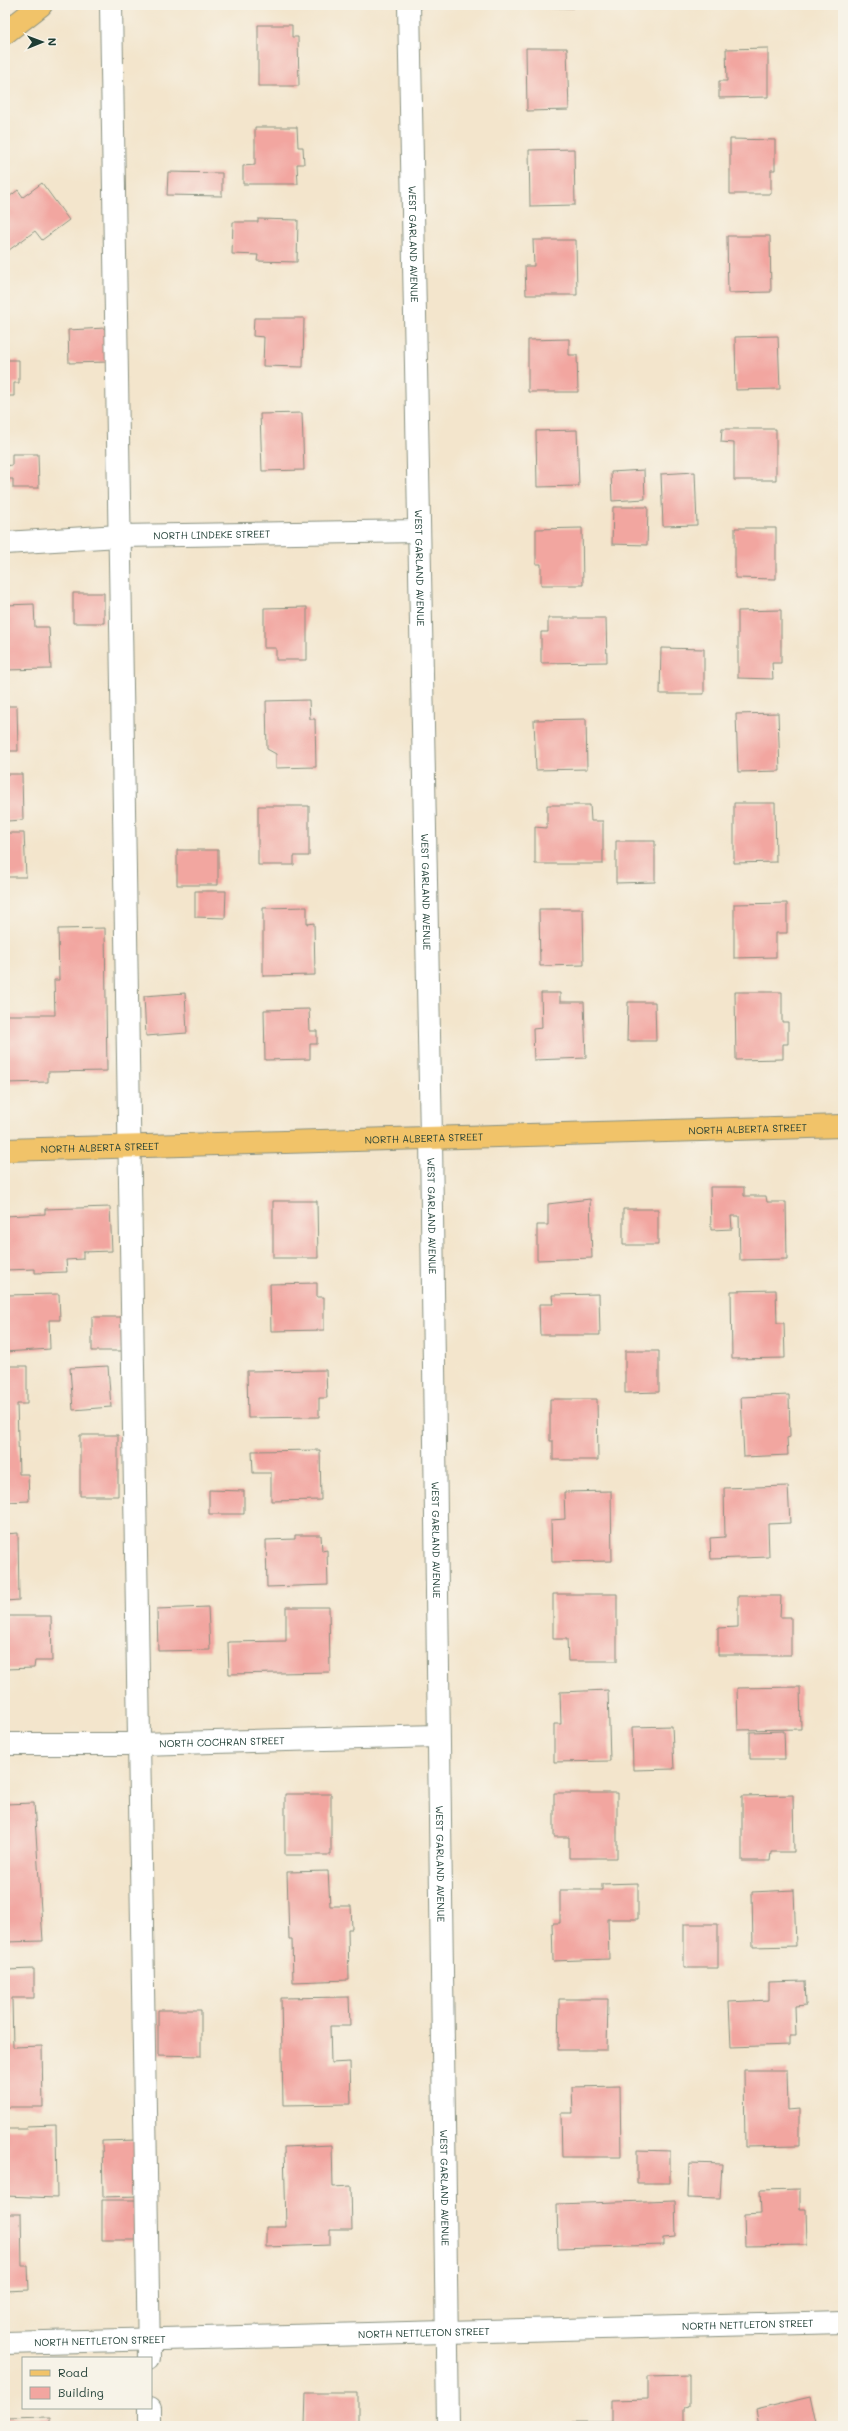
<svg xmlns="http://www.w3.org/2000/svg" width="848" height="2431" viewBox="0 0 848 2431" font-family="Mali,sans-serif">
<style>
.building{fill:#f2a6a0}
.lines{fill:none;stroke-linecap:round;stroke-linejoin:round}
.minor-casing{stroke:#899180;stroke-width:24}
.major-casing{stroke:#899180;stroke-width:24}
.minor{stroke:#fff;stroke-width:22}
.major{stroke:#f1c369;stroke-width:22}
.labels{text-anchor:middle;stroke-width:3;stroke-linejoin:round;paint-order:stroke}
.street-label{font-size:10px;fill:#1f3d34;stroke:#f7f3e8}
</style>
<rect width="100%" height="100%" fill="#f7f3e8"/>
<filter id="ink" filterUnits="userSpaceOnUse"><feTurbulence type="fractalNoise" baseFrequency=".025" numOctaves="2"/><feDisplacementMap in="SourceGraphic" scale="8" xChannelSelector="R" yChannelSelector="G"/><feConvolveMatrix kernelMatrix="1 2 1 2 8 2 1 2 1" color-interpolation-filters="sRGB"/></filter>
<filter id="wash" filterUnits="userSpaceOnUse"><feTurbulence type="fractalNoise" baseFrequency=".012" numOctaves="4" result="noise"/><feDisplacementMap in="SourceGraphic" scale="16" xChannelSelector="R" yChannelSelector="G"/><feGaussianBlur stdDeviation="0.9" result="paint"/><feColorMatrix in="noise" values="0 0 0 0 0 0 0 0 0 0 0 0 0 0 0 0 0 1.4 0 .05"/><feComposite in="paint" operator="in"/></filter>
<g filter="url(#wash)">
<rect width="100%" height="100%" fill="#f3e5cc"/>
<g id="blocks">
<path class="building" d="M529 5H573V8L529 7Z
M732 5H759V6L732 7Z
M258 25H292V37H298L299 86H258Z
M526 48H567L569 110 527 111Z
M768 48V97L719 98V81H727L726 49Z
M255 127H297L298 147H303L304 164H297L298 184H243V166L255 165Z
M730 139 775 140V170H771V194H730Z
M574 149 575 205 530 206 529 150Z
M168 172 222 173V196L167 195Z
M42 183 69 220 42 240 35 231 5 253V200L18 190 23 197Z
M258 219 298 220 297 262 257 261 258 255 232 254 233 222H258Z
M727 236H770L771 292 728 293Z
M533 240H576L577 295H526L525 266H534Z
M254 318H304L303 367 263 366 264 337 253 336Z
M105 328 107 362 69 363 68 330Z
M778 336 780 389 736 390 735 337Z
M569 339V355H577L578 392H528V340Z
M5 360H19V383H14V396H5Z
M302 413 304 470 262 471 260 414Z
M722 429H776V480H734V443L721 442Z
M577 430 579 486 537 487 536 431Z
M12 454H38L39 488H13V479H5V466L12 465Z
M644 470 645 499 612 501 611 472Z
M695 472 697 525 663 526 661 474Z
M613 507H648L647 545 612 544Z
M582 528 583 585H541V564H536V529Z
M735 528H776V579L735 578Z
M73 593H104V623H73Z
M34 604 35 627H49L51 669 5 670V605Z
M307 607V660H276V648H264V608Z
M781 610V663H772L773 679 738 678V611Z
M548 618H606L607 662 541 663V632H548Z
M661 648 704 649V694H660Z
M309 700 310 719H315L316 767 276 768V754L267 749 266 701Z
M5 706H17L18 751H5Z
M778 713 780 771 738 772 736 714Z
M586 719 587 769 536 770 534 720Z
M5 774H22L23 820 7 821V833H24L26 877H5Z
M734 803H775L776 862 734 863Z
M547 805H590L591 821H603V864H535V827L547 828Z
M258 806H309V856H294V865H258Z
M616 841H655V882L616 883Z
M177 850H218V885H177Z
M195 891H226L225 918 195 917Z
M787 903V933H776V957L734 958V904Z
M307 907V924L314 923 315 975 263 976V908Z
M539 909H583L584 965 540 966Z
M105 928 107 1071 48 1072V1082L5 1083V1015H55L54 980H59L58 929Z
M735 992H782V1022H788V1044H783V1059L736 1060Z
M185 993 187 1033 146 1036 144 996Z
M541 993H560V1002H584L586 1058 534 1060 533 1029 542 1028Z
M628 1002H655L656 1041H627Z
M309 1009 310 1031H317V1044H310V1059L265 1060 264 1010Z
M710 1187H744V1196H766L767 1202H786L787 1259 740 1260 739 1216H731L732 1229 711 1230Z
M590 1199 592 1258 537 1260V1225H548V1204Z
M273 1201H317L318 1258H273Z
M110 1207 112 1251 83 1252V1259L66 1260 67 1272 35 1273V1269L5 1270V1216L45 1214V1209Z
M623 1209H658V1245H623Z
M317 1283V1297H324V1330L271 1331 270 1284Z
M776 1290 777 1323H784L785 1358 732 1359 731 1291Z
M59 1294 60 1320H49L50 1349 5 1352V1295Z
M599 1294 600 1335H540L539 1304H553L552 1295Z
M92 1317H124V1351H92Z
M625 1351H659V1392L625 1393Z
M5 1366H27V1404H17L19 1474H28L29 1501 5 1502Z
M108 1366 111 1407 73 1410 70 1368Z
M326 1370 327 1398H319V1417L248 1418 247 1371Z
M789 1395 790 1437 787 1438 788 1455 744 1457 741 1397Z
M550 1399H597L598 1460H553V1441H550Z
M80 1435H118V1496H80Z
M320 1450 321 1500 271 1501V1473H253L252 1451Z
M788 1486 790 1523 768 1524 769 1557 711 1559 710 1538 725 1537 724 1488Z
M209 1490 244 1491V1514H209Z
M611 1491 612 1561 552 1562 551 1520 565 1519 564 1492Z
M18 1533 19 1600 5 1601V1534Z
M295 1535H321L322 1551 327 1550 328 1585 267 1587 266 1540 295 1539Z
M553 1594H617V1661H568L567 1639H553Z
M738 1596H781L780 1617H791V1655H718V1628L738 1627Z
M208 1607 210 1650 158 1651 157 1609Z
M286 1607H329L330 1672 229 1674 228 1642 286 1641Z
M5 1616H51L52 1661H35L34 1668 5 1669Z
M800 1687 801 1729 738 1730 737 1688Z
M608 1690 610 1761 554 1762V1724H561L560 1692Z
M672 1726 674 1769 633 1770 632 1727Z
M784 1731 785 1759H750V1732Z
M554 1793H617V1858H569V1837H554Z
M285 1794H331V1855H285Z
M793 1795 794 1852H771L770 1861H742V1796Z
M34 1803 43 1941 5 1942V1804Z
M328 1871 330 1906H351L352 1929H348L349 1980 293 1982 292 1939H289L287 1872Z
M638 1883V1919H608L609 1959 553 1961 552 1923H560V1890H602V1884Z
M794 1890 796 1946 753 1947 752 1892Z
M684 1924H718V1968H684Z
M34 1969V1998H12L13 2047 42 2046 43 2107H5V1970Z
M805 1981 806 2005 795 2006 796 2036H790V2045L731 2047 729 2002 769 2000V1982Z
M349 1997 350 2026H330L331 2063 350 2062 351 2104 283 2105 281 1998Z
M559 1999H608L607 2050H558Z
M158 2010H201V2056L158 2055Z
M744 2070H787L788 2110 799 2109V2146L745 2147Z
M620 2086 621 2157H562L561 2113H573L572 2087Z
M56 2125 57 2198 5 2196V2129H27L26 2126Z
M137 2140 138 2196 103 2197 102 2141Z
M332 2145 333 2187 351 2186 352 2230H330V2245L266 2247V2227H286L284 2147Z
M637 2150 670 2151V2183H637Z
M689 2163 722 2164 720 2199 688 2198Z
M800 2189V2209H806L807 2245 745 2246 744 2215 761 2214 760 2190Z
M102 2200H138V2240H102Z
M675 2200 676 2237 663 2238V2245L558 2248 557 2204Z
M5 2214H21L22 2266H28L29 2290 5 2291Z
M689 2375V2406L685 2407V2426H572V2422H612V2400L648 2399V2376Z
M306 2393H358V2426L305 2425Z
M810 2397 816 2425 758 2426 755 2410Z
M51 2417V2426H5V2418Z"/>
</g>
</g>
<g filter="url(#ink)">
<use href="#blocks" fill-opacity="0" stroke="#899180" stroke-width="1"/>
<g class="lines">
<defs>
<g id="minor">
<path d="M111 5 149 2358"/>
<path id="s1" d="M409 5 431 1138 448 2426"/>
<path id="s2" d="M5 543 119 536 419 531"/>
<path id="s3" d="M5 1744H139L438 1736"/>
<path id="s4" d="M5 2343 843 2322"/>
<path d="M150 2408V2426"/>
</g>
<g id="major">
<path d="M5 33 41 5"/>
<path id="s5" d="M5 1150 843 1126"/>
</g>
</defs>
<use href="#minor" class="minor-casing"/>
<use href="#major" class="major-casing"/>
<use href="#minor" class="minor"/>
<use href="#major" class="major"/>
</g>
</g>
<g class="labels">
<g class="street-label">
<text dy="4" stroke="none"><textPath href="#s1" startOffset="239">WEST GARLAND AVENUE</textPath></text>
<text dy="4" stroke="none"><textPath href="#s2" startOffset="207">NORTH LINDEKE STREET</textPath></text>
<text dy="4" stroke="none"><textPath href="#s1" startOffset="563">WEST GARLAND AVENUE</textPath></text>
<text dy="4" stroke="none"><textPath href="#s1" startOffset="887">WEST GARLAND AVENUE</textPath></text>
<text dy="4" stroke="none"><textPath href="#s5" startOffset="743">NORTH ALBERTA STREET</textPath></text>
<text dy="4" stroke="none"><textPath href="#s5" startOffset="419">NORTH ALBERTA STREET</textPath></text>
<text dy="4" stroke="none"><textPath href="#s5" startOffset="95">NORTH ALBERTA STREET</textPath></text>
<text dy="4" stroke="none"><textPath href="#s1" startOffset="1211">WEST GARLAND AVENUE</textPath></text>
<text dy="4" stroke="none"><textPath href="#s1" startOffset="1535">WEST GARLAND AVENUE</textPath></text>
<text dy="4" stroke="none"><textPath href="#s3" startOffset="217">NORTH COCHRAN STREET</textPath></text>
<text dy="4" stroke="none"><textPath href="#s1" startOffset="1859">WEST GARLAND AVENUE</textPath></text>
<text dy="4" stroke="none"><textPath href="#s1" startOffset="2183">WEST GARLAND AVENUE</textPath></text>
<text dy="4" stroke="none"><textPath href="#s4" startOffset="743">NORTH NETTLETON STREET</textPath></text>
<text dy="4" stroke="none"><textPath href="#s4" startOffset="419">NORTH NETTLETON STREET</textPath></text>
<text dy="4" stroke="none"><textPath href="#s4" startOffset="95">NORTH NETTLETON STREET</textPath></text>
</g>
</g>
<rect width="848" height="2431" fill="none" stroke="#f7f3e8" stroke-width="20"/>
<rect x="22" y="2357" width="130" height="52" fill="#f7f3e8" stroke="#a1aaa0"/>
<rect x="30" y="2370" width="20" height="6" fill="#f1c369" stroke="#a1aaa0"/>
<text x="58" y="2377" font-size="12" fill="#1f3d34">Road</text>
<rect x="30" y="2387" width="20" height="12" fill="#f2a6a0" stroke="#a1aaa0"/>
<text x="58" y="2397" font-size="12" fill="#1f3d34">Building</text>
<g transform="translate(42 42) rotate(89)" stroke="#f7f3e8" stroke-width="3" paint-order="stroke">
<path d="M0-3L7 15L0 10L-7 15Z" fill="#1f3d34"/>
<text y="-6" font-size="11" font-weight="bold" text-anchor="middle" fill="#1f3d34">N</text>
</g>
</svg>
